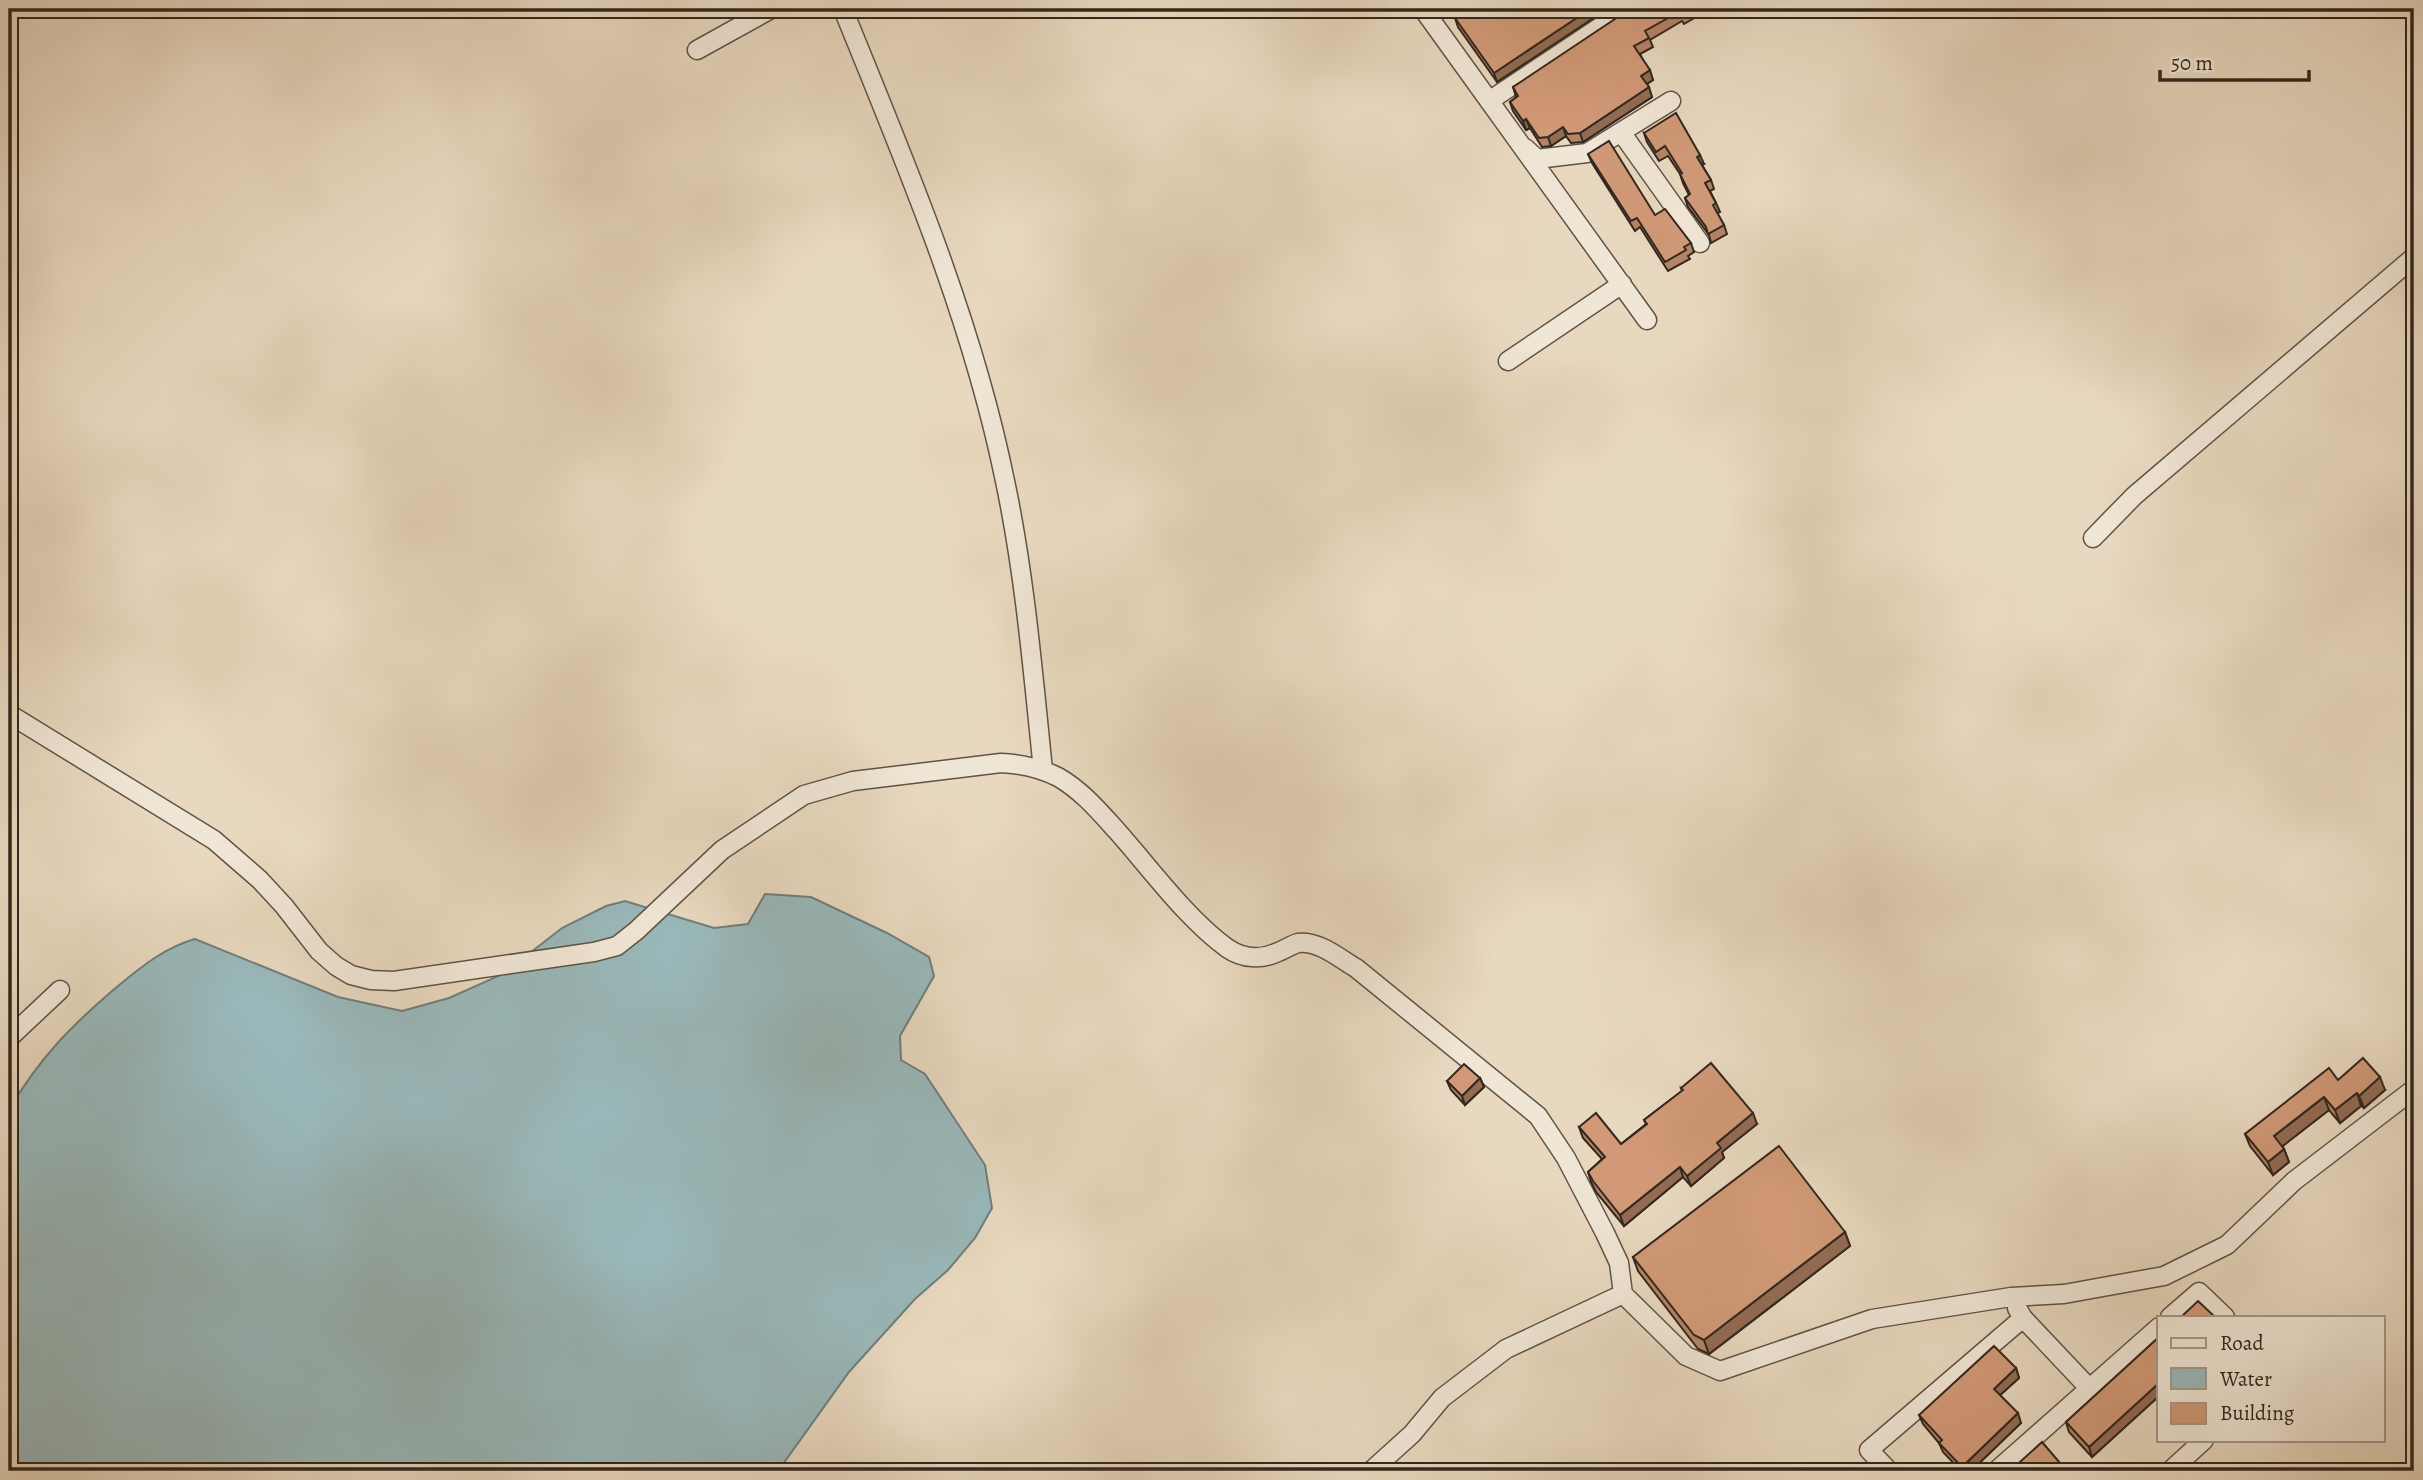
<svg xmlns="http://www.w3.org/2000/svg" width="2423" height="1480" viewBox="0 0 2423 1480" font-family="Alegreya,serif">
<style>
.water{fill:#99b8ba;stroke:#707e7c;stroke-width:2}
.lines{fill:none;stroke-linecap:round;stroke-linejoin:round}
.minor-casing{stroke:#605346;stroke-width:21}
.minor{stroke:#f0e6d5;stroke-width:18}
.wall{fill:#b48466;stroke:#33271e;stroke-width:2}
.shaded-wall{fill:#926b53;stroke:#33271e;stroke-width:2}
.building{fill:#d19977;stroke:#33271e;stroke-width:2}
</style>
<rect width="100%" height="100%" fill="#e8d8bf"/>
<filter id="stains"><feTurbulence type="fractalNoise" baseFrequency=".00286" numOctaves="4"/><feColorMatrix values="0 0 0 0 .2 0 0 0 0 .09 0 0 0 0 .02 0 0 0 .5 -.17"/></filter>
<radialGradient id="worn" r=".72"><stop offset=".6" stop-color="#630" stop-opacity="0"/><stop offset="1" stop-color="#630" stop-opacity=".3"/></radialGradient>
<path class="water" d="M765 894 811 897 887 933 929 957 934 976 900 1036 901 1060 925 1074 985 1165 992 1208 975 1238 948 1270 915 1299 849 1372 778 1471H9V1110C39 1058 73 1024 118 986 142 966 166 947 195 939L338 997 402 1011 449 998 503 974 562 928 606 906 625 901 714 928 748 924Z"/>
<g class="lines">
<defs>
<path id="minor" d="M843 9C905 162 972 318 1005 481 1025 576 1033 673 1043 770
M1423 9 1647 320
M697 50 771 9
M1489 101 1627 9
M1621 132 1700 243
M1525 148 1537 159 1587 153 1671 101
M1508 361 1622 284
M2093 538 2134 496 2414 257
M9 714 214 840 260 880 284 906 319 951 336 966 351 975 371 980 394 981 594 952 617 946 636 931 722 850 804 795 853 781 1001 763C1021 764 1040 768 1058 777 1081 790 1099 811 1117 831 1150 868 1187 919 1227 948 1243 959 1261 960 1278 952 1284 950 1291 945 1298 943 1318 940 1339 958 1356 968L1538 1116 1566 1158 1605 1233 1619 1263 1623 1294
M9 1038 60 990
M2017 1308 2023 1318 2089 1388
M2170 1317 2199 1292 2225 1317
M1371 1471 1412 1434 1442 1398 1506 1349 1623 1294 1686 1356 1720 1371 1872 1319 2011 1297 2064 1294 2164 1276 2227 1245 2294 1181 2414 1089
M1889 1471 1869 1450 2023 1318
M1996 1471 2159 1327
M2170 1471 2204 1440"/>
</defs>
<use href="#minor" class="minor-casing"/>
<use href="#minor" class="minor"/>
</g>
<path class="wall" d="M1459 9H1607L1497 82 1458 27 1455 18 1462 13Z
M1652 9H1710L1684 24 1682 21 1650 40 1653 47 1640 54 1653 80 1647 84 1652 97 1583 142 1571 143 1566 136 1551 146 1542 147 1530 128 1526 130 1513 111 1510 102 1516 97 1513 87Z
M1644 133 1704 164 1702 165 1711 180 1714 189 1710 191 1716 203 1720 212 1717 213 1724 225 1727 234 1711 243 1709 235 1688 207 1685 198 1689 195 1683 183 1680 174 1668 156 1659 161 1647 142Z
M1588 154 1655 215 1691 243 1694 252 1688 256 1690 259 1668 271 1640 227 1635 231 1592 163Z
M1480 1078 1484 1087 1465 1105 1451 1090 1447 1081Z
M2338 1080 2385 1090 2364 1108 2361 1106 2340 1123 2329 1110 2282 1146 2284 1149 2289 1162 2273 1175 2250 1146 2245 1134Z
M1681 1088 1757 1124 1722 1152 1724 1158 1691 1186 1683 1177 1624 1226 1596 1192 1591 1182 1588 1172 1602 1159 1583 1138 1579 1127 1621 1144 1646 1124 1644 1120 1682 1091Z
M1845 1232 1850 1246 1709 1354 1698 1349 1638 1271 1633 1257Z
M2159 1337V1396L2092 1457 2069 1432 2066 1422Z
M2016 1368 2019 1378 2000 1395 2021 1423 1971 1471H1961L1943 1452 1939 1443 1923 1424 1919 1415Z"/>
<path class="shaded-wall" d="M1590 9H1607L1497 82 1494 73Z
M1650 70 1653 80 1645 85 1641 76Z
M1649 87 1652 97 1583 142 1580 133Z
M1526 119 1530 128 1526 130 1523 121Z
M1563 127 1566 136 1551 146 1548 137Z
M1700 155 1704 164 1701 166 1697 157Z
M2380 1077 2385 1090 2364 1108 2359 1096Z
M1480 1078 1484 1087 1465 1105 1462 1096Z
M2357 1093 2361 1106 2340 1123 2335 1110Z
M2324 1097 2329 1110 2279 1149 2274 1136Z
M1753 1113 1757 1124 1722 1152 1724 1158 1691 1186 1687 1176 1717 1143Z
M2284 1149 2289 1162 2273 1175 2268 1162Z
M1680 1167 1683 1177 1624 1226 1620 1215Z
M1845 1232 1850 1246 1709 1354 1704 1340Z
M2016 1368 2019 1378 1997 1398 1994 1389Z
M2159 1383V1396L2092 1457 2089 1447Z
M2018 1413 2021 1423 1971 1471H1964L1962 1467Z"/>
<path class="building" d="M1462 9H1590L1494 73 1455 18 1464 12Z
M1630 9H1640L1643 14 1652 9H1691L1681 15 1679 12 1645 31 1649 38 1634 46 1650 70 1641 76 1649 87 1580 133 1568 134 1563 127 1548 137 1539 138 1526 119 1523 121 1510 102 1518 96 1513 87Z
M1676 113 1700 155 1697 157 1711 180 1705 183 1716 203 1713 205 1724 225 1708 234 1706 227 1685 198 1690 194 1680 174 1682 173 1665 146 1656 152 1644 133Z
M1609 141 1655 215 1665 209 1691 243 1684 247 1686 250 1665 262 1637 218 1631 221 1588 154Z
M2363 1058 2380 1077 2359 1096 2357 1093 2335 1110 2324 1097 2274 1136 2284 1149 2268 1162 2245 1134 2329 1068 2338 1080Z
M1711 1063 1753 1113 1717 1143 1721 1148 1687 1176 1680 1167 1620 1215 1593 1181 1588 1172 1605 1157 1579 1127 1596 1113 1621 1144 1647 1124 1644 1120 1683 1090 1681 1088Z
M1464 1064 1480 1078 1462 1096 1447 1081Z
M1779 1146 1845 1232 1704 1340 1694 1335 1633 1257Z
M2198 1301 2215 1317H2181Z
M2159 1337V1383L2089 1447 2066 1422Z
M1994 1346 2016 1368 1994 1389 2018 1413 1962 1467 1939 1443 1942 1440 1919 1415Z
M2042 1442 2066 1470 2064 1471H2010Z"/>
<rect width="2423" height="1480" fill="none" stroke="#e8d8bf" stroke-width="35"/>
<rect x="10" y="10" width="2402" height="1459" fill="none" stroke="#33271e" stroke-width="3.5"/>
<rect x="18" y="18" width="2388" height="1445" fill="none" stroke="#33271e" stroke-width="2"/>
<rect x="2157" y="1316" width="228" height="126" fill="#f0e6d5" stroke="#a49a8c" stroke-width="2"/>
<rect x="2171" y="1338" width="35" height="10" fill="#f0e6d5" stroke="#a49a8c" stroke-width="2"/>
<text x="2220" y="1350" font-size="21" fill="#33271e">Road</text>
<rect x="2171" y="1368" width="35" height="21" fill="#99b8ba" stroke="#a49a8c" stroke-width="2"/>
<text x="2220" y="1386" font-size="21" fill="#33271e">Water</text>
<rect x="2171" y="1403" width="35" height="21" fill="#d19977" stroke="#a49a8c" stroke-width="2"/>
<text x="2220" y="1420" font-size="21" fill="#33271e">Building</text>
<path d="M2160 70v10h149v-10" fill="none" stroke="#33271e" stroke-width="3.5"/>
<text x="2171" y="70" font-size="21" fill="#33271e" stroke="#f0e6d5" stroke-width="5" paint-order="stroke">50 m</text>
<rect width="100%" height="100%" filter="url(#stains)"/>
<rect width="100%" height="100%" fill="url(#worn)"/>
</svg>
